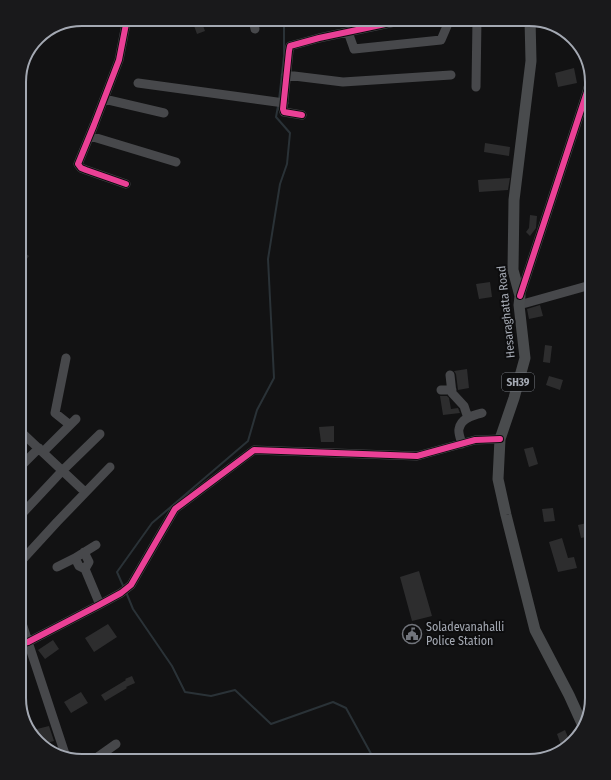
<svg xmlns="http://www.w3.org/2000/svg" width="611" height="780" viewBox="0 0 611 780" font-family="'Fira Sans Condensed',sans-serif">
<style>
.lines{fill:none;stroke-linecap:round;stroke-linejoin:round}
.stream{stroke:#2a3237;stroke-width:2}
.building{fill:#2d2d2e}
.minor{stroke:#47484b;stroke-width:9}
.major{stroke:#494b4d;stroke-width:11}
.cycleway-casing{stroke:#0d0d0e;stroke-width:8}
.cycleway{stroke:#ea4096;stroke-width:6}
.labels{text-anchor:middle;stroke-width:4;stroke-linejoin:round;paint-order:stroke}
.shield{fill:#0d0d0e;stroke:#777a82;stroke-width:1}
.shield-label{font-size:11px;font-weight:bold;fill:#a4a9b3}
.street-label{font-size:12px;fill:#a4a9b3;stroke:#0d0d0e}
.poi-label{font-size:12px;fill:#a4a9b3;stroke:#0d0d0e;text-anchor:start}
.rim{fill:none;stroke:#a4a9b3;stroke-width:2}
</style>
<rect width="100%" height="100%" fill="#121213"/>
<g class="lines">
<path class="stream" d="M279 100 284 56V19
M124 588 117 572 152 523 248 441 257 410 274 378 268 259 280 184 287 164 290 133 276 117 278 106
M126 592 133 609 172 666 185 692 211 696 235 690 271 724 333 702 346 708 375 761"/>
</g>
<path class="building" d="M201 20 205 31 197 34 193 23Z
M574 68 577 83 558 87 555 73Z
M485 143 510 147 509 156 484 152Z
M510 178 508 190 479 192 478 180Z
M530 215 537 216 536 228 530 236 526 232 529 228Z
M19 249 29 256 19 270Z
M490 282 492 297 479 299 476 284Z
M540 305 543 316 529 319 527 309Z
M545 345 552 346 550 363 543 362Z
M467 369 469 388 458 390 456 374 454 371Z
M549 376 563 380 560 390 546 385Z
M440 396H447L449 398 451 409 458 408 460 413 443 415Z
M334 426V442H321L319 427Z
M533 447 538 464 529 467 524 449Z
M553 508 555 521 544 522 542 509Z
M587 523 590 536 581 538 578 525Z
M562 538 568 558 574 557 577 568 558 572 549 542Z
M419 571 432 616 412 621 400 577Z
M108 624 117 637 94 652 85 638Z
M53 640 59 649 45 659 38 650Z
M132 676 135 683 126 687 127 688 105 701 101 695 126 680 125 679Z
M81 692 88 703 71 713 64 702Z
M49 726 54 741 42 744 37 729Z
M565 730 570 742 561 745 557 734Z"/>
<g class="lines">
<path class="minor" d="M253 19 255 29
M178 21 185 19
M348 32 353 46 354 49 441 40 450 19
M286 75 343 82 451 75
M138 83 284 103
M476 87 477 19
M104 99 164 113
M302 115 284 112 283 109 289 51 290 46 319 38 409 19
M90 136 176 162
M126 184 86 170 81 168 78 164 94 125 119 60 127 19
M520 296 586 95 591 77
M519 305 587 286
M66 358 55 413 70 425
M450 375 452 393 464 406 468 418
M441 390H452
M19 430 85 492
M462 444C461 440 458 433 459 429 461 418 474 415 482 413
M43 452 76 419
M19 468 39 448
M19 517 62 471 100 434
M84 552 89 562 85 569 98 600 99 605
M19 562 24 558 57 522 110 467
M57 567 75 558
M85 569 79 566 75 558 96 545
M19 614 28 642 66 757
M19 644 28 642 99 605 121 593 131 585 175 509 254 450 417 456 475 440 500 439
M92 761 116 744"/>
<path class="major" d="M530 19 531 61 514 200 513 270 520 296 519 305 525 358 514 398 500 439 498 479 506 515 535 630 569 695 584 728"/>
<defs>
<path id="cycleway" d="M302 115 284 112 283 109 289 51 290 46 319 38 409 19
M126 184 86 170 81 168 78 164 94 125 119 60 127 19
M520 296 586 95 591 77
M19 644 28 642 99 605 121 593 131 585 175 509 254 450 417 456 475 440 500 439"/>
</defs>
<use href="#cycleway" class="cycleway-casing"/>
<use href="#cycleway" class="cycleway"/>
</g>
<defs>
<symbol id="civic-ring" viewBox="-11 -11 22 22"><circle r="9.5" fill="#0d0d0e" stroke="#71747b" stroke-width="1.5"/><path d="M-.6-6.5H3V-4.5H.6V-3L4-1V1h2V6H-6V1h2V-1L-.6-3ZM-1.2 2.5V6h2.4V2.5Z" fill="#71747b"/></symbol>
</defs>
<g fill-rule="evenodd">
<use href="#civic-ring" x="401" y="623" width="22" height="22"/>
</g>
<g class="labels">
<rect class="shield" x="502" y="373" width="32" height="18" rx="3"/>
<g class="shield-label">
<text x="518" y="386">SH39</text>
</g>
<g class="street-label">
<text transform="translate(506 312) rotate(-96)" y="4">Hesaraghatta Road</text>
</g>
<g class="poi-label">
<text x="426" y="631">Soladevanahalli<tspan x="426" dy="14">Police Station</tspan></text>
</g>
</g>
<path d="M0 0H611V780H0ZM82 26H529A56 56 0 0 1 585 82V698A56 56 0 0 1 529 754H82A56 56 0 0 1 26 698V82A56 56 0 0 1 82 26Z" fill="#19191b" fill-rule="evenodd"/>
<path class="rim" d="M82 26H529A56 56 0 0 1 585 82V698A56 56 0 0 1 529 754H82A56 56 0 0 1 26 698V82A56 56 0 0 1 82 26Z"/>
</svg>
